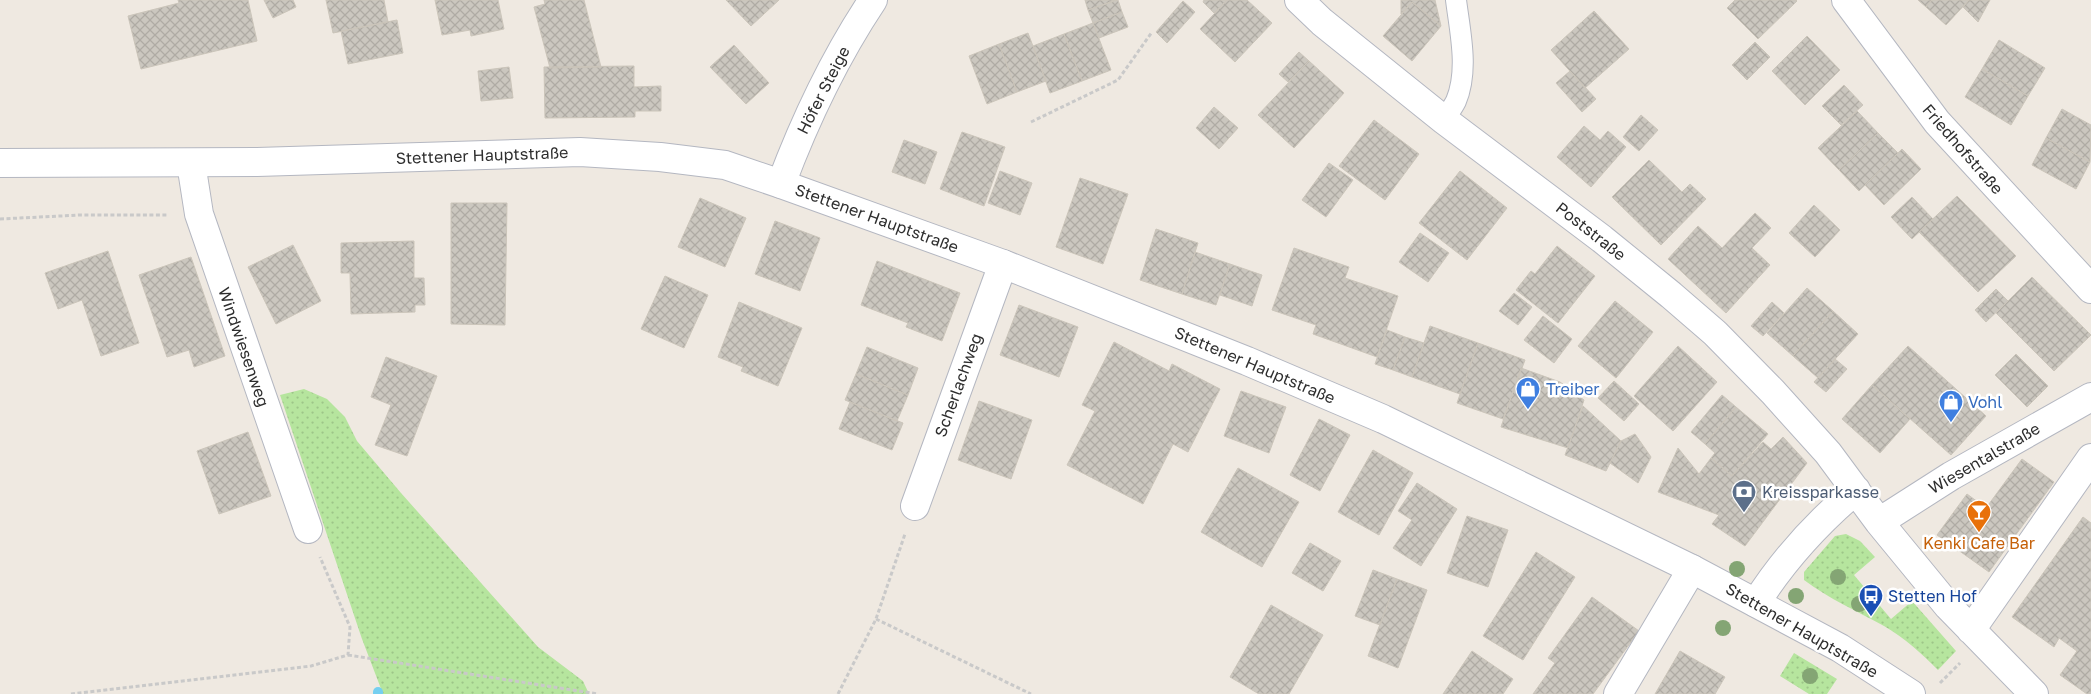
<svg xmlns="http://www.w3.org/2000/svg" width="2091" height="694" viewBox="0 0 2091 694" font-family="'Golos Text',sans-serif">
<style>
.grass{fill:url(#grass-dots)}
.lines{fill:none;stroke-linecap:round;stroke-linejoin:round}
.stream{stroke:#75cff0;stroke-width:10}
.building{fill:url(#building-cross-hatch);stroke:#cbc5ba}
.lane-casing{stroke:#b4b7c1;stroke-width:22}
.street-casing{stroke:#b4b7c1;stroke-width:30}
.secondary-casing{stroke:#b4b7c1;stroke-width:30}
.path{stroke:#c9c9c9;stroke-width:3;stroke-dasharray:4 2.5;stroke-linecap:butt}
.lane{stroke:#fff;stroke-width:20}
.street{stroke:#fff;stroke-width:28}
.secondary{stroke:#fff;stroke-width:28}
.tree{fill:#84a574}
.labels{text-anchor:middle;stroke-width:5;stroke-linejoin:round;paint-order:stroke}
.street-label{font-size:16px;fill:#2e2e2e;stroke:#fff}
.shop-label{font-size:16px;fill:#366cbe;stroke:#fff;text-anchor:start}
.service-label{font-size:16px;fill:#4e5e75;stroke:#fff;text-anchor:start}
.food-label{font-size:16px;fill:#c56008;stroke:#fff}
.transit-label{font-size:16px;fill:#164399;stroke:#fff;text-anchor:start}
</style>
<defs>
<pattern id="grass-dots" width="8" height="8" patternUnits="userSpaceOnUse" patternTransform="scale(1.25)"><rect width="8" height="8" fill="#b6e59e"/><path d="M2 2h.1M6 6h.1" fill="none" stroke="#9dc588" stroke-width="1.8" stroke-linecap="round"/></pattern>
<pattern id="building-cross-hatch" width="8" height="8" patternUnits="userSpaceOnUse" patternTransform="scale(1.25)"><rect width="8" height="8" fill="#cbc7bf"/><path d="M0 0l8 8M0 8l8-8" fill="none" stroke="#afaba4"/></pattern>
</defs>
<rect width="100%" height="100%" fill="#efe9e1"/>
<path class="grass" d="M304 389 327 399 345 417 357 441 401 493 538 647 583 681 589 694H383L362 639 280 395Z
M1846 534 1860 541 1875 557 1854 575 1891 619 1912 601 1956 651 1938 670C1922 654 1905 638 1884 626 1857 611 1829 599 1804 580V572L1835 536Z
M1794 653 1837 679 1827 694H1809L1780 676Z"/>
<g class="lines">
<path class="stream" d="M378 692V694"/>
</g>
<path class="building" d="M178 0H248L257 41 141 69 128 16 179 3Z
M264 0H293L296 7 273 18Z
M326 0H384L388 22 333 33Z
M435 0H498L504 29 471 36 470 30 442 35Z
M544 0H584L601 67 550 68 534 7 545 4Z
M726 0H779L751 26Z
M1085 0H1116L1088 10Z
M1118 0 1122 12 1093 23 1088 10Z
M1204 0H1227L1214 13 1203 2Z
M1227 0H1247L1272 23 1235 62 1200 29Z
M1401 0H1435L1441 26 1412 2 1401 14Z
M1735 0H1796L1797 1 1758 39 1727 8Z
M1918 0H1932L1926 7Z
M1932 0H1969L1946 25 1926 7Z
M1969 0H1990L1978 22 1963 7Z
M1183 1 1195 12 1167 43 1156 32Z
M1412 2 1441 26 1412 61 1383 36Z
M1594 11 1629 49 1585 88 1551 50Z
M1122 12 1128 27 1099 38 1093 23Z
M397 20 403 53 348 64 341 31Z
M1093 23 1111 70 1082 81 1064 34Z
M1028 33 1046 81 1017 92 999 44Z
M1064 34 1082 81 1050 93 1033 46Z
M1807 36 1840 70 1805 105 1772 71Z
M1999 40 2045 68 2028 96 1982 69Z
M1755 42 1770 57 1747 80 1732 65Z
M999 44 1017 92 987 104 969 56Z
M734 45 769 83 746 104 710 67Z
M1299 52 1309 61 1288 82 1279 74Z
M1309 61 1344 93 1294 148 1258 115Z
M634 66V87L661 86V111H635V117L545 118 544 67Z
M509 67 513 98 481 101 478 71Z
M1982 69 2028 96 2011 125 1965 97Z
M1570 71 1596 99 1582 112 1556 83Z
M1844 85 1863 105 1841 125 1822 106Z
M1214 107 1238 128 1219 149 1196 128Z
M2062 109 2091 125 2090 162 2046 138Z
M1857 111 1878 133 1839 170 1818 148Z
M1641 115 1658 130 1639 151 1623 137Z
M1374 120 1419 154 1385 200 1339 166Z
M1584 126 1600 140 1608 131 1626 147 1591 187 1557 157Z
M962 132 1005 147 984 206 940 189Z
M1878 133 1898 153 1859 191 1839 170Z
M2046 138 2090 162 2076 189 2032 165Z
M904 140 937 152 925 184 892 172Z
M1902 149 1921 169 1884 205 1865 185Z
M1649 160 1682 192 1690 184 1706 199 1661 245 1612 197Z
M1329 163 1353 180 1326 217 1302 200Z
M1000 171 1032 183 1020 215 988 203Z
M1460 171 1507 208 1467 260 1419 223Z
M1080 178 1128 194 1103 264 1056 247Z
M1957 196 2016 256 1978 292 1919 232Z
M1912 197 1933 219 1912 239 1891 217Z
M700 198 746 218 725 267 678 247Z
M451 203H507L505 325 451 324Z
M1814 205 1840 230 1815 257 1789 233Z
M1755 213 1771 228 1752 248 1770 265 1726 313 1668 259 1698 226 1722 248Z
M775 221 820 238 800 291 755 274Z
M1156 229 1198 243 1182 294 1140 280Z
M1420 233 1449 253 1428 282 1399 262Z
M414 241V278H424L425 305H415V312L351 314 350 273H341V243Z
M293 245 321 301 276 324 248 267Z
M1557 246 1595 276 1558 323 1516 290 1531 271 1535 274Z
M1294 248 1349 267 1345 278 1398 296 1377 357 1313 334 1316 325 1272 310Z
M108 251 139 343 101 356 82 300 58 309 45 273Z
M1195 252 1230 264 1216 305 1182 294Z
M191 257 225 356 194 367 189 350 167 357 139 275Z
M877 261 960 293 942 341 906 327 908 323 861 305Z
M1230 264 1262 275 1252 306 1220 295Z
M665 276 708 295 684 348 641 329Z
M2032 277 2091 335 2054 371 1996 313Z
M1807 288 1833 311 1793 356 1767 333Z
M1996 289 2008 301 1986 322 1975 310Z
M1514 293 1532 307 1518 325 1499 311Z
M1615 301 1653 332 1616 378 1578 346Z
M739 302 802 328 778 386 741 371 743 367 718 357Z
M1772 302 1784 313 1763 336 1751 326Z
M1019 305 1078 327 1059 377 1000 355Z
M1833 311 1858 334 1818 378 1793 356Z
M1543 316 1572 339 1554 363 1524 340Z
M1430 326 1478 343 1460 394 1412 377Z
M1387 330 1405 337 1393 370 1375 364Z
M1405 337 1424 343 1412 377 1393 370Z
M1114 342 1169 371 1172 364 1220 389 1188 452 1173 444 1143 504 1067 465 1095 411 1082 405Z
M1478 343 1525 360 1503 419 1457 403Z
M1678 346 1717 382 1673 431 1634 396Z
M1908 346 1986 416 1951 455 1872 385Z
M867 347 918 368 908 395 856 374Z
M2016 354 2048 386 2027 407 1995 375Z
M386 357 437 376 407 456 375 445 391 405 371 397Z
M1835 359 1847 369 1826 392 1814 382Z
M1521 368 1560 382 1584 400 1568 448 1501 427Z
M856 374 908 395 897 421 845 400Z
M1614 381 1639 404 1624 421 1598 398Z
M1872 385 1910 419 1880 453 1842 419Z
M1241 391 1286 407 1269 453 1224 436Z
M1722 395 1736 407 1705 444 1691 432Z
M979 401 1032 420 1011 479 958 460Z
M850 402 903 423 892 450 839 429Z
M1583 406 1621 441 1606 471 1565 455Z
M1736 407 1768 434 1732 476 1711 458 1715 453 1705 444Z
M1319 419 1350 435 1320 491 1290 475Z
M248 432 271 496 219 514 197 451Z
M1635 434 1651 457 1638 483 1610 463 1621 441Z
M1783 437 1807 463 1745 546 1712 524 1719 515 1658 492 1678 448 1699 474 1711 458 1732 476 1763 442 1771 449Z
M1373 450 1413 473 1379 535 1338 512Z
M2022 459 2054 482 1989 572 1937 535 1967 494 1986 508Z
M1238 468 1299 502 1262 567 1201 532Z
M1417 483 1457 509 1421 566 1393 548 1412 520 1398 511Z
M1467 516 1508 530 1488 587 1447 573Z
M2083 517 2091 523V694H2087L2060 675 2077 651 2059 638 2054 647 2012 617Z
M1310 543 1341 561 1323 591 1292 573Z
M1536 552 1575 577 1523 660 1483 636Z
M1373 570 1397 579 1380 625 1355 616Z
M1397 579 1427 590 1398 668 1368 656Z
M1592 597 1639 631 1593 694H1533L1555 663 1548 658Z
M1271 605 1323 635 1289 694H1259L1230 677Z
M1472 651 1513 679 1503 694H1443Z
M1680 651 1725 677 1715 694H1655Z"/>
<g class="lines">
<defs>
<path id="lane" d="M1444 120C1448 114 1453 107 1456 101 1469 70 1460 32 1456 0"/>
<path id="street" d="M1299 0 1322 22 1444 120 1602 239 1671 295 1715 333 1773 392 1828 453 1879 522 1948 606 2034 694
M1846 0 1937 122 2091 289
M191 163 199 214 308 529
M781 184C805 120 835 57 873 0
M915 506 1003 264
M1879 522 1951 476 2091 397
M1756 603C1783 560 1817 523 1856 490
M1971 630 2091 458
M1618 694 1692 569"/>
<path id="secondary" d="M0 163 257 162 580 152 660 157 725 165 781 184 1003 264 1247 361 1383 419 1692 569 1840 648 1911 694"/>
</defs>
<use href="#lane" class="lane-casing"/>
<use href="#street" class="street-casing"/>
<use href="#secondary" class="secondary-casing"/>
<path class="path" d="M1031 122 1118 80 1152 32
M0 219 80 215H168
M876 619 1031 694
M348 655 598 694
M1940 683 1960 663
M71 694 311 666 348 655 350 627 320 557
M838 694 876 619 905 534"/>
<use href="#lane" class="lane"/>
<use href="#street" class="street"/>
<use href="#secondary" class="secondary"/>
</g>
<g class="tree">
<circle cx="1737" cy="569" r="8"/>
<circle cx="1838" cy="577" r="8"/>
<circle cx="1796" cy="596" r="8"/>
<circle cx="1859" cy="604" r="8"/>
<circle cx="1723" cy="628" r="8"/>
<circle cx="1810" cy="676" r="8"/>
</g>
<defs>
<symbol id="shop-pin" viewBox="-11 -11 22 30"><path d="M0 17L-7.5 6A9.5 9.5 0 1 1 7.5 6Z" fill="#3f7fe0" stroke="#fff"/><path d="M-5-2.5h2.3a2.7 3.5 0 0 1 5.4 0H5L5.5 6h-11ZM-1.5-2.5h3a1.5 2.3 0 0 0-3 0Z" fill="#fff"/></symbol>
<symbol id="bank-pin" viewBox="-11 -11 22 30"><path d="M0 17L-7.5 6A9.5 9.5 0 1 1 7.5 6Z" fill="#5c6f8a" stroke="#fff"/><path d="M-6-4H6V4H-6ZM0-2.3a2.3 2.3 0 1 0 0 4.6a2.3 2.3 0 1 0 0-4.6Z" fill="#fff"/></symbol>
<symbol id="bar-pin" viewBox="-11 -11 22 30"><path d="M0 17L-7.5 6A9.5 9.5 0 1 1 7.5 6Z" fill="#e8710a" stroke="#fff"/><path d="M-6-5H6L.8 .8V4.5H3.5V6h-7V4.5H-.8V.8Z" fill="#fff"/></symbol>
<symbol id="bus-pin" viewBox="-11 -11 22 30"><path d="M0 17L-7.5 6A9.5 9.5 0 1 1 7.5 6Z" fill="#1a4fb4" stroke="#fff"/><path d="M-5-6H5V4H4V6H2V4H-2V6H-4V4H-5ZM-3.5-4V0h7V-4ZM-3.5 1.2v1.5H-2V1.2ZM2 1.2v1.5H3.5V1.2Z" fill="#fff"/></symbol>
</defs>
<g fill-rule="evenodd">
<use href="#shop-pin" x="1514" y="375" width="28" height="38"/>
<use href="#shop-pin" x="1937" y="388" width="28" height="38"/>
<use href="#bank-pin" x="1730" y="478" width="28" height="38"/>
<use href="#bar-pin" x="1965" y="498" width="28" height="38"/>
<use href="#bus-pin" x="1857" y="582" width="28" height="38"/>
</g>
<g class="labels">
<g class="street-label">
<text transform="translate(823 90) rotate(-63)" y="6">Höfer Steige</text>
<text transform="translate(1963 149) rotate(49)" y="6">Friedhofstraße</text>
<text transform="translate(482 155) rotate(-2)" y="6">Stettener Hauptstraße</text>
<text transform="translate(877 218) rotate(20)" y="6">Stettener Hauptstraße</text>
<text transform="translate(1591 231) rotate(38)" y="6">Poststraße</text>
<text transform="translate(244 347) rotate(71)" y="6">Windwiesenweg</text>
<text transform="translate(1255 365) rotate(23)" y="6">Stettener Hauptstraße</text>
<text transform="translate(958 385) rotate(-70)" y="6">Scherlachweg</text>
<text transform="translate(1984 458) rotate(-30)" y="6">Wiesentalstraße</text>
<text transform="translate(1802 630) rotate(30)" y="6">Stettener Hauptstraße</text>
</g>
<g class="shop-label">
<text x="1546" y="395">Treiber</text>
<text x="1968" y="408">Vohl</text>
</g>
<g class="service-label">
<text x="1762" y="498">Kreissparkasse</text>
</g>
<g class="food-label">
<text x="1979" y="549">Kenki Cafe Bar</text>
</g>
<g class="transit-label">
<text x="1888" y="602">Stetten Hof</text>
</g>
</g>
</svg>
